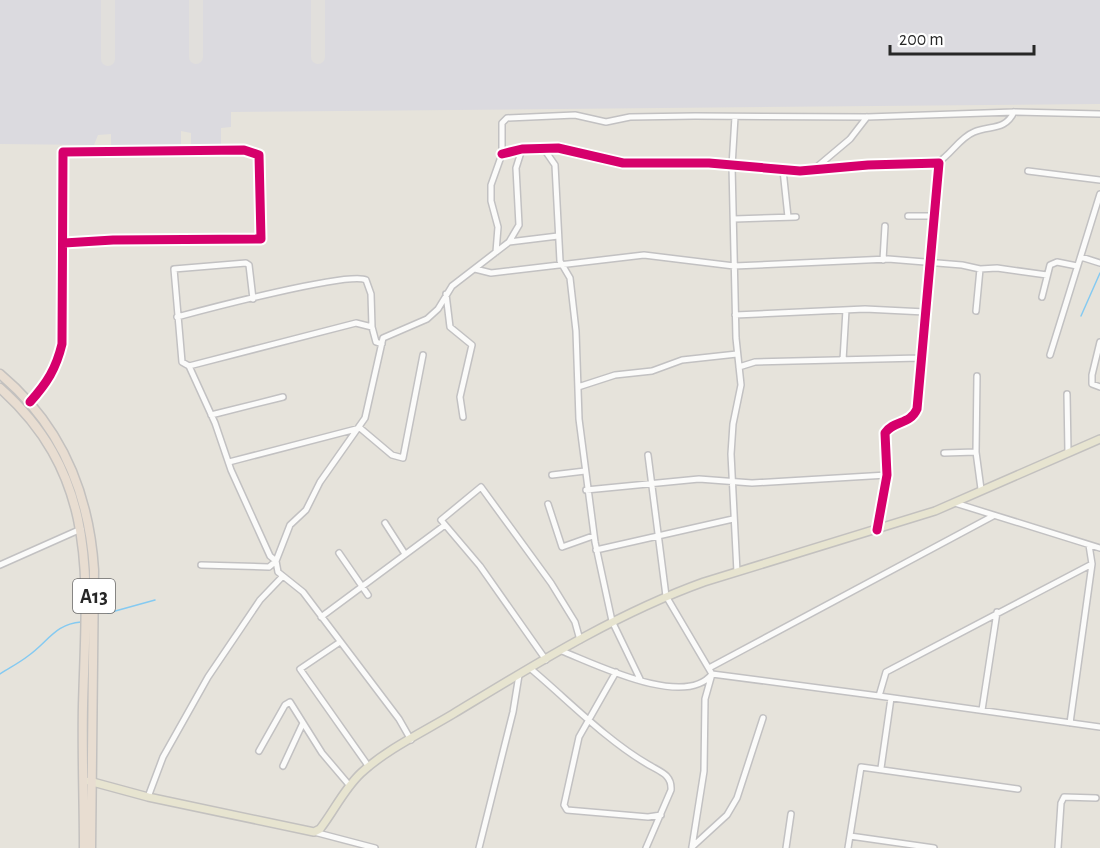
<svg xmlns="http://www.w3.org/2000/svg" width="1100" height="848" viewBox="0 0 1100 848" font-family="'Alegreya Sans',sans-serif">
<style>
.airport{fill:#dbdadf}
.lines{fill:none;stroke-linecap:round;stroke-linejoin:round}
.stream{stroke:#85caf1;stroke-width:1.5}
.taxiway{stroke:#e1dfdc;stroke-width:14}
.minor-casing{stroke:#c2c1c2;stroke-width:8}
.major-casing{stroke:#c3c1bf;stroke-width:10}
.highway-casing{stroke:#c3c1bf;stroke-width:11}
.minor{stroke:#fbfbfa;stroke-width:5}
.major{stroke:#e7e4d0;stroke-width:7}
.highway{stroke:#e8ddd1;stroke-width:8}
.cycleway-casing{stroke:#fff;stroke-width:13}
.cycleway{stroke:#d6006c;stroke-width:9}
.labels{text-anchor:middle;stroke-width:4.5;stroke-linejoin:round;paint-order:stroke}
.shield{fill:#fff;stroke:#686868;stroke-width:1.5}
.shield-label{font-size:20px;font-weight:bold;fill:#272727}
</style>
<rect width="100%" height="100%" fill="#e6e3db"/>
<path class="airport" d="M0 0H1100V104L231 112V127L221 128V146L191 147V133L181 131V146L111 147V134L98 135 94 145 0 144Z"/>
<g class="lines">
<path class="stream" d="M1081 316 1100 273
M108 613 155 600
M0 674C9 668 19 663 28 656 48 642 55 624 81 622"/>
<path class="taxiway" d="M318 0V57
M196 57V0
M108 59V0"/>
<defs>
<path id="minor" d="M735 117 732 166 736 338 741 385 733 424 731 454 737 572
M544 149 555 165 560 261 570 278 576 331 579 419 595 542 612 621 640 679
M502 154 522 149 558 148 623 163H709L800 171 868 165 939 163 917 409C910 425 894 420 885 433L887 475 877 530
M937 163C951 155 959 138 974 132 990 125 1005 131 1014 112
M783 170 788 217
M812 171 850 139 867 117
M1028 171 1100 180
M908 216H933
M734 219 796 217
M509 242 558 236
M496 252 498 227 491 201V185L502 154V123L507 118 575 115 606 122 630 117 695 116 867 117 1014 112 1100 114
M1081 257 1100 263
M883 260 885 226
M475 269 491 273 644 255 734 266 888 259 962 265 980 269 997 268 1047 275
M446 294 450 327 472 345 460 397 463 417
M1042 297 1050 265 1057 262 1077 266
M976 311 980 269
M735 315 865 309 925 312
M177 317C203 310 350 271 366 280L371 294 372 327
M1100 342 1092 375V384L1100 387
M382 344 376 342 372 327 356 323 189 366 215 423 231 470 270 556 276 561 278 572 303 592 399 719 411 740
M1050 355 1100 194
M843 360 846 310
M189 366 182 362 174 269 246 263 249 265 253 299
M739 367 755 362 920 358
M977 376 976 452 981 489
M578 387 615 375 652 371 682 360 737 354
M1067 394 1068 452
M30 402C47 383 56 369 62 344L63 152 244 150 259 155 261 239 113 240 64 243
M211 415 283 397
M944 453 976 452
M648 455 666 596 712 674 879 696 886 672 1092 564 1089 545
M229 462 360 428 392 455 403 458 423 355
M552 475 585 471
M586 490 699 479 752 483 887 475
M955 503 1100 548
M548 504 562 547 593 536
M385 523 405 554
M596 550 733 519
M339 553 368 595
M0 565 81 529
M201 565 269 567 276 561 290 525 306 510 320 482 365 418 383 338 427 319 438 309 452 286 509 242 519 225 516 168 522 149
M321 617 445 525
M340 642 300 669 369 767
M562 651C595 664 685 709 712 674L705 699 704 771 692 847
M546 660 480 566 441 520 481 487 551 583 575 622 580 640
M709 668 993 516
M531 669C569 701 606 740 649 765 661 772 672 775 671 790L646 848
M616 672 579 737 564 805 567 810 648 817 661 815
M879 696 1100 727
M982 710 997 612
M1070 723 1092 564
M259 751 285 705 290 702 322 753 350 786
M283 766 303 723
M881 768 891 698
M148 797 163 757 208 677 260 600 282 577
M314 832 375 848
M850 836 934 848
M692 847 727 815 737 798 763 718
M479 848 513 712 519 675
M786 848 791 814
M848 848 861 767 1018 789
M1058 848 1061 803 1064 797 1096 798"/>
<path id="major" d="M89 781 148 797 314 832 320 829C334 811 344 789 361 773 387 749 423 732 453 714 534 665 615 614 704 582L935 511 1100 439"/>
<path id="highway" d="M0 374C61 425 89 492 94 570L91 848
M0 388C102 479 86 583 83 706 82 753 84 801 84 848"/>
</defs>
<use href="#minor" class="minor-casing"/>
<use href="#major" class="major-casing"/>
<use href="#highway" class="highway-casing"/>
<use href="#minor" class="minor"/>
<use href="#major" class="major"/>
<use href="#highway" class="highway"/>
<defs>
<path id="cycleway" d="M502 154 522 149 558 148 623 163H709L800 171 868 165 939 163 917 409C910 425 894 420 885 433L887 475 877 530
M30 402C47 383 56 369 62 344L63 152 244 150 259 155 261 239 113 240 64 243"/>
</defs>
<use href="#cycleway" class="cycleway-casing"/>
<use href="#cycleway" class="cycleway"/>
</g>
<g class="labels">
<rect class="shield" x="73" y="579" width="42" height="34" rx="4.5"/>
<g class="shield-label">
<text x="94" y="603">A13</text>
</g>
</g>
<path d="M890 45v9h144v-9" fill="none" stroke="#272727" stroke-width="3"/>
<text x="899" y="45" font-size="18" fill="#272727" stroke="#ffffff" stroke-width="4.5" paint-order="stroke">200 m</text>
</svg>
